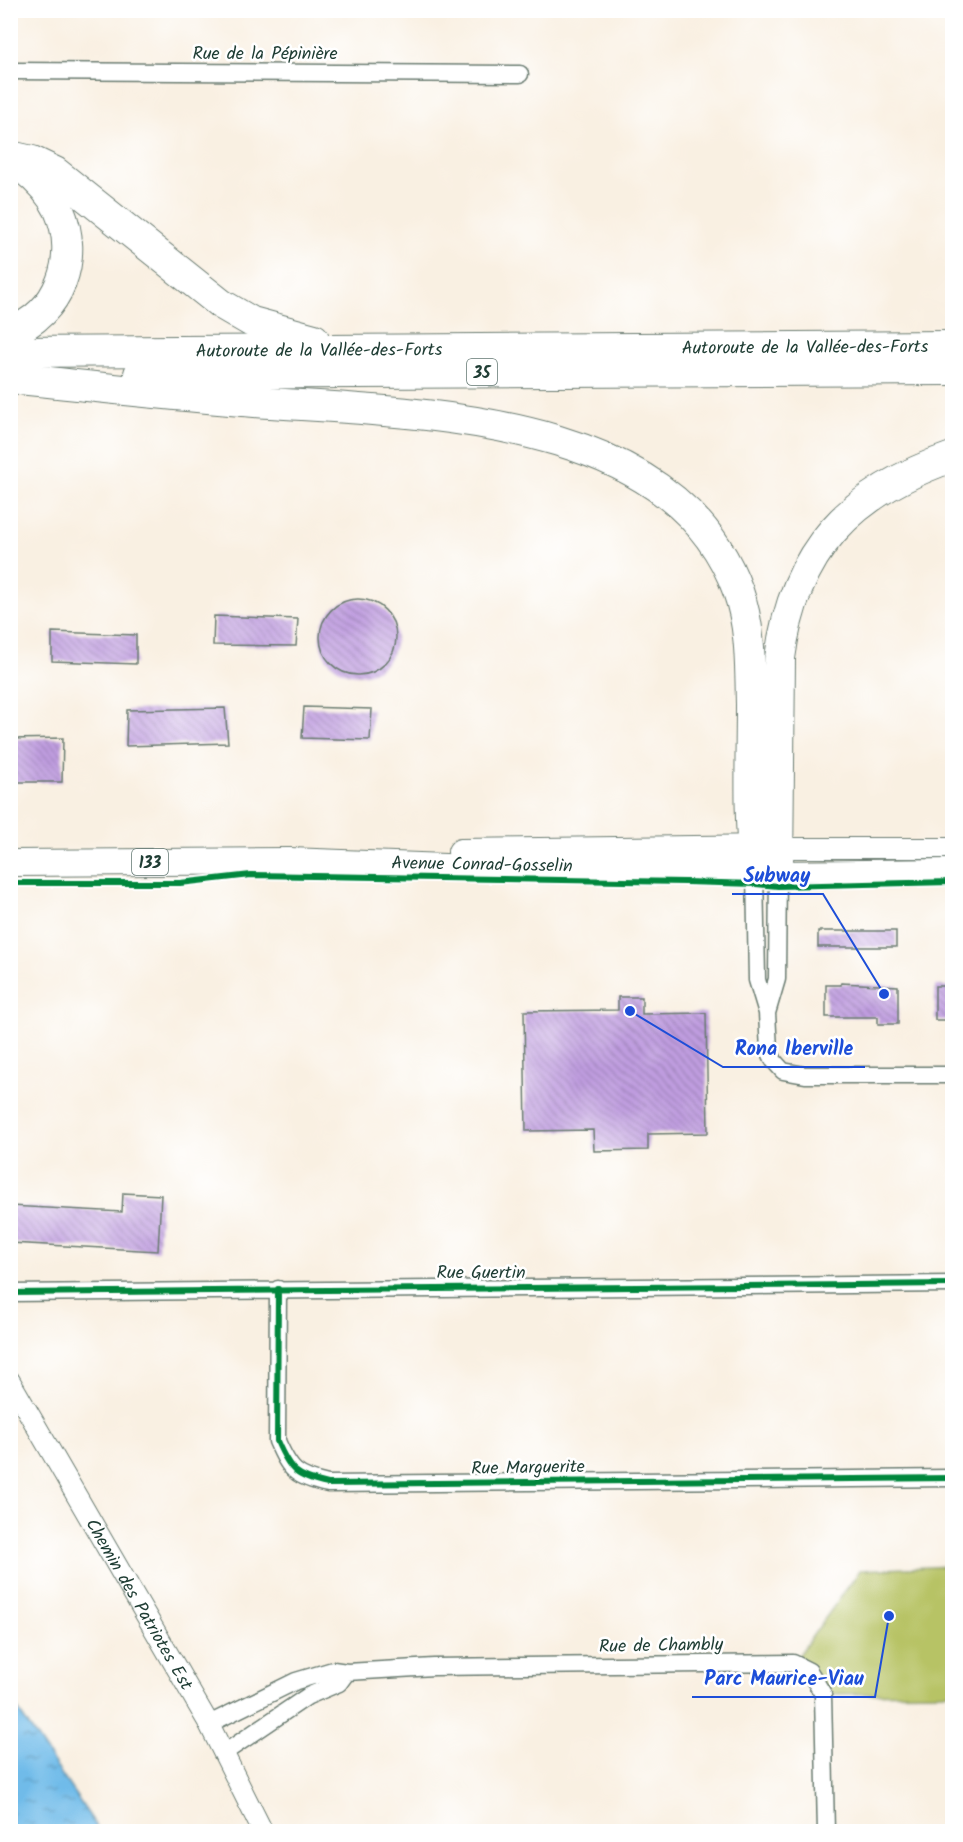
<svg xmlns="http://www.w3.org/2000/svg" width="963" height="1842" viewBox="0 0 963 1842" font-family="Kalam,sans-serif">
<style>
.green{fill:#b7c365;stroke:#6b804c;stroke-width:1.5}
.water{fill:url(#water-ripples);stroke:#487c8e;stroke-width:1.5}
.building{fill:url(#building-back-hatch)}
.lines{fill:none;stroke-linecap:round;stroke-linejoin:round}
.minor-casing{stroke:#6b7c71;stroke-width:19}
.tertiary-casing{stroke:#6b7c71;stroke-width:22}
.primary-casing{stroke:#6b7c71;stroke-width:28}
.motorway-casing{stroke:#6b7c71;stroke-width:32}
.minor{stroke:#fff;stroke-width:16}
.tertiary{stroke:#fff;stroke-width:20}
.primary{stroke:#fff;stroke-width:26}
.motorway{stroke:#fff;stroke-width:30}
.cycleway-casing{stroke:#fff;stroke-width:10}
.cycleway{stroke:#00873e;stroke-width:6}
.labels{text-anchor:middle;stroke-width:5;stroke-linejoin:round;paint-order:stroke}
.shield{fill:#fff;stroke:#627771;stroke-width:1.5}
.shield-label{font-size:16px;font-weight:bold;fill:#1f3d34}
.street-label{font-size:18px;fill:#1f3d34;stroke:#fff}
.leader{fill:none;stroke:#1d4ed8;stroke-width:2}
.callout-dot{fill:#1d4ed8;stroke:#fff;stroke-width:2}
.callout-label{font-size:20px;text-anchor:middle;font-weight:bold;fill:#1d4ed8;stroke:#fff;stroke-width:5;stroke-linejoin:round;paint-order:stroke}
</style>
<defs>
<pattern id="water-ripples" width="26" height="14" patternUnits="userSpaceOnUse" patternTransform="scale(1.5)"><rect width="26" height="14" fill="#70bbe9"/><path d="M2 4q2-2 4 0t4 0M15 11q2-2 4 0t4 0" fill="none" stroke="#5b99be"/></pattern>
<pattern id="building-back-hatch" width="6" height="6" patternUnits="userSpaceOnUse" patternTransform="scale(1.5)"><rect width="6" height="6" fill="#c09de0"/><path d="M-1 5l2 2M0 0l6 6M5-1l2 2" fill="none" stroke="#9b81b6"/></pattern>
</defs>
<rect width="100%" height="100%" fill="#fff"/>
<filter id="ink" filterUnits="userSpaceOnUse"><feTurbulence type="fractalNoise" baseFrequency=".0167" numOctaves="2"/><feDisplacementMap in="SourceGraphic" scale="12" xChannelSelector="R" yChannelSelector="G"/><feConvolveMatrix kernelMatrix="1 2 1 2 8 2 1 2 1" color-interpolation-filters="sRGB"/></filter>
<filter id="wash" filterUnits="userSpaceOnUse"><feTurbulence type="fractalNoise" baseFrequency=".008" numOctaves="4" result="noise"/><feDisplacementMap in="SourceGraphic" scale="24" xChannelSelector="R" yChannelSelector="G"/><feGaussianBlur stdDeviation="1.35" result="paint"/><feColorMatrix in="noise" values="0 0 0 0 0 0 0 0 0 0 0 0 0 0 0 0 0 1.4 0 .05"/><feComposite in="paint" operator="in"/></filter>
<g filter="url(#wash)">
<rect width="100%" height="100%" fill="#f9f0e2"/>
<path class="green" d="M952 1566V1693L823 1694 793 1663 860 1570Z"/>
<path class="water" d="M10 1698 99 1830V1831H11Z"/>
<g id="blocks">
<path class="building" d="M320 637a38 38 0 1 1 76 0a38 38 0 1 1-76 0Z
M214 616 298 619 296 646 213 645Z
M52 632 136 635V664L52 661Z
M304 707 372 709 370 740 302 738Z
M225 708 228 743 126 746 127 710Z
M63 738 62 782H10V739Z
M818 931H896V947H818Z
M841 983 898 986V1024H878V1017H826V985H841Z
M935 986H951L950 1020H935Z
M618 997H642V1014L706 1013 708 1133 648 1134V1150L594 1151 593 1130 526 1131 524 1011 618 1010Z
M123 1193 161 1195 158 1251 10 1243V1206L122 1212Z"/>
</g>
</g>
<g filter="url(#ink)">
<use href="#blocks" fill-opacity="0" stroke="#6b7c71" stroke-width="1.5"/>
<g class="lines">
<defs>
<path id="minor" d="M10 71 520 74
M755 871 757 980 767 1013 769 1050 774 1061 783 1071 805 1075H952
M767 1013 777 979 778 871
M278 1289 277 1441C290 1471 296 1477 328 1484L952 1478
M10 1293 952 1284
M209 1724 296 1681 333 1670 347 1672 434 1667 793 1663 809 1671 823 1694 826 1832
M224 1753 308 1696 339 1683 347 1672"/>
<g id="tertiary">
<path d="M780 848H952"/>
<path d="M778 871 952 869"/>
<path id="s1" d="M10 1381 209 1724 263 1832"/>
</g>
<path id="primary" d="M461 852 772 848
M10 863 290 861 522 870 775 871"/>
<g id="motorway">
<path d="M10 156 32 161 55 172 221 304 252 322 314 339"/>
<path d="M10 332C60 314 80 257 59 210 51 193 37 179 23 168"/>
<path id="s2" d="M10 352 952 346"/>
<path d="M139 374 952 370"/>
<path d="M10 378C88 386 165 395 242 401 402 414 672 407 738 591 751 627 750 666 751 704 751 759 748 816 755 871"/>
<path d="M778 871 780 658C794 550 851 492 952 457"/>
</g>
</defs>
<use href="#minor" class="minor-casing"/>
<use href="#tertiary" class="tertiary-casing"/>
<use href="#primary" class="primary-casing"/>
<use href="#motorway" class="motorway-casing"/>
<use href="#minor" class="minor"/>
<use href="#tertiary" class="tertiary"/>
<use href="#primary" class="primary"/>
<use href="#motorway" class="motorway"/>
<defs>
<path id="cycleway" d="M10 883H180L251 875 685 882 756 884 778 886 952 882
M278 1289 277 1441C290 1471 296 1477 328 1484L952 1478
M10 1293 952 1284"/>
</defs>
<use href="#cycleway" class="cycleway-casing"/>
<use href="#cycleway" class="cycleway"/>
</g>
</g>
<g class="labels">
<g class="shield">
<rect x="467" y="359" width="30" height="26" rx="4.5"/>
<rect x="132" y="849" width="36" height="26" rx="4.5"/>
</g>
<g class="shield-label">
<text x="482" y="378">35</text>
<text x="150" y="868">133</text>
</g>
<g class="street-label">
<text x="265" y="59">Rue de la Pépinière</text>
<text dy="6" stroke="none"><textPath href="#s2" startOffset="795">Autoroute de la Vallée-des-Forts</textPath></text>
<text dy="6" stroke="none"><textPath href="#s2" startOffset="309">Autoroute de la Vallée-des-Forts</textPath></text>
<text transform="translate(482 864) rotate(1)" y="6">Avenue Conrad-Gosselin</text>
<text x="481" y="1278">Rue Guertin</text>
<text transform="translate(528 1467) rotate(-1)" y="6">Rue Marguerite</text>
<text dy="6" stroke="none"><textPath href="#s1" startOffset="258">Chemin des Patriotes Est</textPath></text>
<text transform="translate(661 1645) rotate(-1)" y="6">Rue de Chambly</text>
</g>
</g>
<path class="leader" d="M884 994L823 894H732M630 1011L723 1067H865M889 1616L875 1697H692"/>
<g class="callout-dot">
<circle cx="884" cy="994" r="6"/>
<circle cx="630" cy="1011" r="6"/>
<circle cx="889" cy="1616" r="6"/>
</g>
<g class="callout-label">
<text x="777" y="882">Subway</text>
<text x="794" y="1055">Rona Iberville</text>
<text x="784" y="1685">Parc Maurice-Viau</text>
</g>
<rect width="963" height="1842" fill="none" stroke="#fff" stroke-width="36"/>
</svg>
